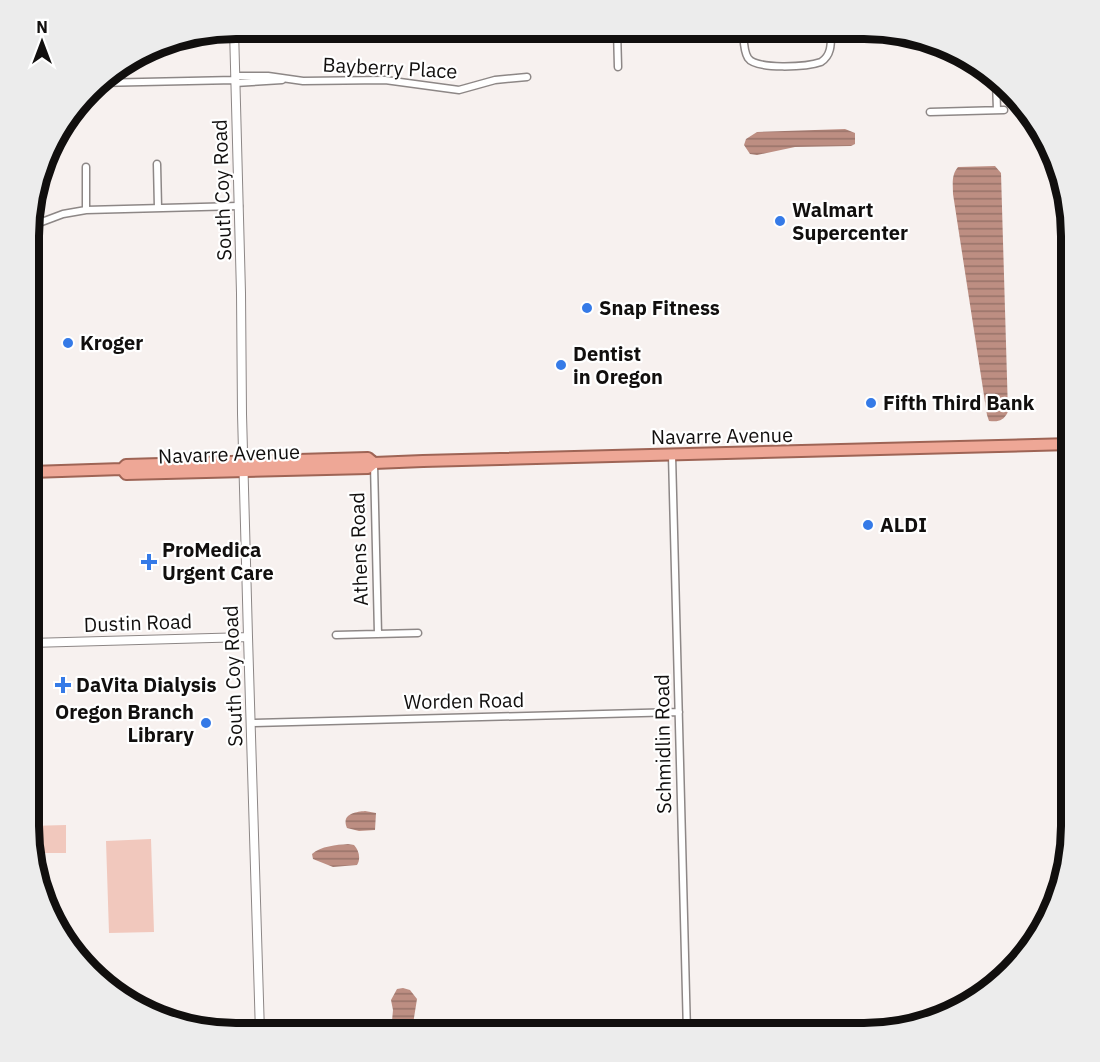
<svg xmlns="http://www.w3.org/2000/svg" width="1100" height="1062" viewBox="0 0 1100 1062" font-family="'IBM Plex Sans',sans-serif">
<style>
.pitch{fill:#f1c8bd}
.water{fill:url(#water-rules)}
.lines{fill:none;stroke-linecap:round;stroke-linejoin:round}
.minor-casing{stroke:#8d8786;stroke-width:9}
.tertiary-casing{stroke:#8d8786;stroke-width:10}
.trunk-casing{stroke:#9e6455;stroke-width:14}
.minor{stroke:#fff;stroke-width:6}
.tertiary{stroke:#fff;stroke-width:8}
.trunk{stroke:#eea796;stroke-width:10}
.poi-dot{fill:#357ae7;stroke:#fff;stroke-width:2}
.labels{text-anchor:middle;stroke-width:4.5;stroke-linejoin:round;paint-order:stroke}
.street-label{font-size:20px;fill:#110f0e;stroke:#fff}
.poi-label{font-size:20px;font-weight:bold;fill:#110f0e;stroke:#fff;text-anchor:start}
.rim{fill:none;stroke:#110f0e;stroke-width:8}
</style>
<defs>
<pattern id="water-rules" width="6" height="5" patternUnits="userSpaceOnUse" patternTransform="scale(1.5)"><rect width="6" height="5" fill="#bd8e82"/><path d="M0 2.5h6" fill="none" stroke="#987269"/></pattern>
</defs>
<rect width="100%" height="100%" fill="#f7f1ef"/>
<path class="pitch" d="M66 825V853H32L29 839V826Z
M151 839 154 932 109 933 106 841Z"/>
<path class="water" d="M845 129 855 133V144L851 146 795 147 757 155 750 154 744 145 746 139 757 132Z
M995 166 1001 173 1008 412C1003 421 999 422 989 421L987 415 953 194C953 185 951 175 958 167Z
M365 811 376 813 375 830 359 831 347 828C341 814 355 812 365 811Z
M348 844 354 845C359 850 361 859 357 865L333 867 313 859 312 854C321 846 336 845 348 844Z
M403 988 410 990 417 999 413 1024 404 1029 394 1025 392 1021 393 1010 391 1000 397 989Z"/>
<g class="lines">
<defs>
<path id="minor" d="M617 30 618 67
M743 30C744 39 743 50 748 58 756 70 807 67 821 62 832 55 831 43 831 30
M235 76H268L303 81 385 80 459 90 495 80 527 77
M996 81 997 110
M96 83 235 80
M235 83 282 80
M930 112 1004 110
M157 164 158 208
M86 167V210
M39 223 63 214 86 210 239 206
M672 455 687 1033
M374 464 378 634
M336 635 418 633
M251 723 679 712"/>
<path id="tertiary" d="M234 29 241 293 242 414 248 637 260 1033
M30 643 248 637"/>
<path id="trunk" d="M122 469 126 474 368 468 374 463 423 461 1071 444
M31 472 122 469 126 465 368 458 374 463"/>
</defs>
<use href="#minor" class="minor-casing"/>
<use href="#tertiary" class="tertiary-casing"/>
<use href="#trunk" class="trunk-casing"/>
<use href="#minor" class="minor"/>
<use href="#tertiary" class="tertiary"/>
<use href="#trunk" class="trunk"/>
</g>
<g class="poi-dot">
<circle cx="780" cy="221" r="6"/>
<circle cx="587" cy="308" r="6"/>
<circle cx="68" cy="343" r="6"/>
<circle cx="561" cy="365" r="6"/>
<circle cx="871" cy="403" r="6"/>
<circle cx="868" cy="525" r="6"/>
<path d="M146 553h6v6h6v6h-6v6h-6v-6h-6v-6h6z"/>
<path d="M60 676h6v6h6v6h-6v6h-6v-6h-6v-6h6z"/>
<circle cx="206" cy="723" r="6"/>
</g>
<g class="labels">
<g class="street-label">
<text transform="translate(390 68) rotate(3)" y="7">Bayberry Place</text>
<text transform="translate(222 190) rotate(-92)" y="7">South Coy Road</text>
<text transform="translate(722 436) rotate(-1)" y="7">Navarre Avenue</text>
<text transform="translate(229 454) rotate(-2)" y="7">Navarre Avenue</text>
<text transform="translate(359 549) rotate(-92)" y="7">Athens Road</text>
<text transform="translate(138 623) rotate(-2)" y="7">Dustin Road</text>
<text transform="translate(233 676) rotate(-92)" y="7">South Coy Road</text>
<text transform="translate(464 701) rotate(-1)" y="7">Worden Road</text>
<text transform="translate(663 744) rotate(-91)" y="7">Schmidlin Road</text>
</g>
<g class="poi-label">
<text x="792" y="217">Walmart<tspan x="792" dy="23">Supercenter</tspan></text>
<text x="599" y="315">Snap Fitness</text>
<text x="80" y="350">Kroger</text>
<text x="573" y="361">Dentist<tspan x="573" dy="23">in Oregon</tspan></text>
<text x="883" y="410">Fifth Third Bank</text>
<text x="880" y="532">ALDI</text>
<text x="162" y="557">ProMedica<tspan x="162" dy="23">Urgent Care</tspan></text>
<text x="76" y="692">DaVita Dialysis</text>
<text x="194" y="719" text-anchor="end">Oregon Branch<tspan x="194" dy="23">Library</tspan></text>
</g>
</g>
<path d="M0 0H1100V1062H0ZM236 39H864A197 197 0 0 1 1061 236V826A197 197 0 0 1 864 1023H236A197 197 0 0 1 39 826V236A197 197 0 0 1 236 39Z" fill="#ececec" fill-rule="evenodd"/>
<path class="rim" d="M236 39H864A197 197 0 0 1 1061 236V826A197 197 0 0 1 864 1023H236A197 197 0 0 1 39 826V236A197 197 0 0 1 236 39Z"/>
<g transform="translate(42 42)" stroke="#ffffff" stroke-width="4.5" paint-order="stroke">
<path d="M0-4.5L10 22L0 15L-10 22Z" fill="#110f0e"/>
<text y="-9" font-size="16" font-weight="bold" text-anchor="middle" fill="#110f0e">N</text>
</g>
</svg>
